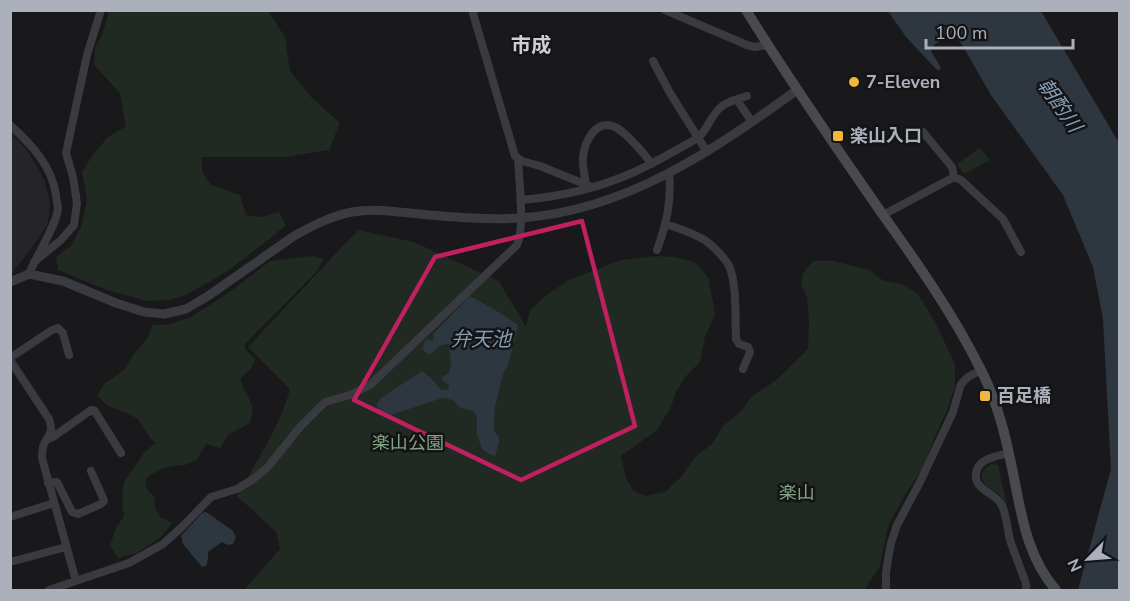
<svg xmlns="http://www.w3.org/2000/svg" width="1130" height="601" viewBox="0 0 1130 601" font-family="'Nunito Sans','Noto Sans JP',sans-serif">
<style>
.built{fill:#252528}
.green{fill:#202922}
.water{fill:#2e373f}
.lines{fill:none;stroke-linecap:round;stroke-linejoin:round}
.minor{stroke:#3a3b40;stroke-width:8}
.tertiary{stroke:#3a3b40;stroke-width:9}
.secondary{stroke:#484a50;stroke-width:10}
.marked{fill:none;stroke:#c12060;stroke-width:4.5;stroke-linejoin:round}
.poi-dot{fill:#f1b63b;stroke:#141416;stroke-width:2}
.labels{text-anchor:middle;stroke-width:5;stroke-linejoin:round;paint-order:stroke}
.poi-label{font-size:18px;font-weight:bold;fill:#abb0ba;stroke:#141416;text-anchor:start}
.park-label{font-size:18px;fill:#82a585;stroke:#141416}
.neighbourhood-label{font-size:20px;font-weight:bold;fill:#cccfd6;stroke:#141416}
.water-label{font-size:20px;font-style:italic;fill:#839db5;stroke:#141416}
</style>
<rect width="100%" height="100%" fill="#19191b"/>
<path class="built" d="M11 133 27 150 44 179 50 202 48 224 24 258 11 274Z"/>
<path class="green" d="M109 11H268L285 37 290 71 312 98 340 123 329 150 285 157H202V172L211 185 240 195 246 215 262 217 279 212 286 225 268 240 228 271 186 295 168 300 147 301 107 290 58 270 56 257 71 246 81 227 87 200 82 172 92 156 107 138 126 126 120 93 94 65 95 48 102 35Z
M980 148 990 160 964 174 957 164Z
M358 230 414 242 499 281 526 327 530 310 548 294 569 280 621 260 656 256 675 257 695 262 709 279 715 315 705 336 700 362 686 376 676 392 671 407 657 430 621 456 626 478 633 490 645 496 665 492 681 477 695 457 713 443 723 426 743 409 751 397 775 381 808 349 809 319 807 297 801 285 803 273 813 261H834L869 270 884 281 901 284 918 294 935 322 955 364V387L946 413 935 436 924 466 905 495 888 526 880 566 866 587V590H244L280 549 277 533 237 496C256 461 280 427 290 389L248 347Z
M312 256 324 259 317 271 245 344V349L255 359 251 369 240 379C246 398 257 401 250 423L229 434 220 448 206 444 197 460 185 465 173 466 161 469 147 477 145 487 154 496 155 507 160 517 172 523 162 536 137 553 118 558 110 545 116 528 124 516 122 501 124 482 144 453 155 443 150 438 138 419 127 413 108 406 97 396 104 384 125 369 134 354 147 339 153 325H167L191 317 228 293 270 261Z
M992 464 998 465 1008 511C1006 506 1005 501 1001 497 997 491 989 489 985 484 978 476 984 467 992 464Z"/>
<path class="water" d="M888 11H1041L1119 143V590H1078L1111 469 1103 319 1093 267 1063 195 991 95 961 43 952 33 934 45 931 51 941 68 938 71 906 37Z
M470 296 502 314 518 325 508 365 503 374 495 407 494 420V431L499 437V443L495 456 489 454 482 449 477 435V418L473 411 459 407 453 400 442 398 388 416 382 414 376 405 381 398 422 371 431 378 441 390H448L449 385 443 381 442 377 449 373 451 363 449 344 441 345 429 355 422 349 426 339 431 341 434 339 433 334Z
M206 512 232 530 236 537 233 544 228 545 222 542 208 552V559L206 566 202 567 183 544 181 536 202 513Z"/>
<g class="lines">
<path class="minor" d="M472 10 515 156 522 161 540 166 592 187
M665 10 747 45 755 47 767 45
M653 61 670 93 707 152
M737 100 752 122
M10 125C31 144 52 166 56 195 56 199 58 205 58 209 56 226 36 256 29 274
M954 177 961 180 1003 219 1021 252
M586 185C585 176 582 166 583 157 585 140 596 119 615 127 626 132 644 154 652 164
M520 200C559 197 596 189 632 173 655 163 676 150 698 138 708 129 711 115 721 107 727 101 739 99 747 96
M883 215 954 177 952 167 923 132
M666 224C678 228 690 232 701 238 710 242 727 260 730 268 737 288 735 318 736 339L739 344 748 347 750 352 743 369
M657 250C666 225 672 201 669 174
M34 262 61 240 74 225 77 203 73 177 66 153 87 55 101 10
M10 358 52 330 58 328 63 333 69 355
M10 360 49 419C53 430 51 433 45 442 42 447 42 452 42 458L76 581
M48 439 53 437 91 410H94L121 453
M1009 453C998 456 977 458 976 474 974 490 994 492 1001 504 1007 514 1007 529 1010 540 1015 555 1021 569 1026 584V590
M48 483 57 482 72 512 78 514 101 504 104 501 103 498 91 471
M10 517 54 503
M10 562 66 547
M49 590 129 563 163 544 183 526 211 497 237 489 252 480 267 468 300 427 325 402 350 395 370 385 517 245C525 228 519 179 518 159
M886 590V573L888 559 891 543 897 525 920 482 953 412 961 384 968 377 981 370"/>
<path class="tertiary" d="M10 282 29 274 63 281 116 303 144 312 164 314 186 309 208 296 294 236C312 226 331 216 352 212 375 208 398 212 420 214 454 217 487 220 520 218 626 211 714 150 797 90"/>
<path class="secondary" d="M746 10C789 80 836 147 883 215 918 264 953 314 980 368 994 395 1003 425 1009 454 1020 501 1023 553 1056 590"/>
</g>
<path class="marked" d="M582 221 635 426 521 480 354 400 435 257Z"/>
<g class="poi-dot">
<circle cx="854" cy="82" r="6"/>
<rect x="832" y="130" width="12" height="12" rx="3"/>
<rect x="979" y="390" width="12" height="12" rx="3"/>
</g>
<g class="labels">
<g class="poi-label">
<text x="866" y="88">7-Eleven</text>
<text x="850" y="142">楽山入口</text>
<text x="997" y="402">百足橋</text>
</g>
<g class="park-label">
<text x="408" y="449">楽山公園</text>
<text x="797" y="499">楽山</text>
</g>
<g class="neighbourhood-label">
<text x="531" y="52">市成</text>
</g>
<g class="water-label">
<text transform="translate(1060 105) rotate(55)" y="7">朝酌川</text>
<text x="481" y="346">弁天池</text>
</g>
</g>
<rect width="1130" height="601" fill="none" stroke="#abb0ba" stroke-width="24"/>
<g transform="translate(1088 559) rotate(245)" stroke="#141416" stroke-width="4.5" paint-order="stroke">
<path d="M0-4.5L10 22L0 15L-10 22Z" fill="#abb0ba"/>
<text y="-9" font-size="16" font-weight="bold" text-anchor="middle" fill="#abb0ba">N</text>
</g>
<path d="M926 39v9h147v-9" fill="none" stroke="#abb0ba" stroke-width="3"/>
<text x="935" y="39" font-size="18" fill="#abb0ba" stroke="#141416" stroke-width="4.5" paint-order="stroke">100 m</text>
</svg>
